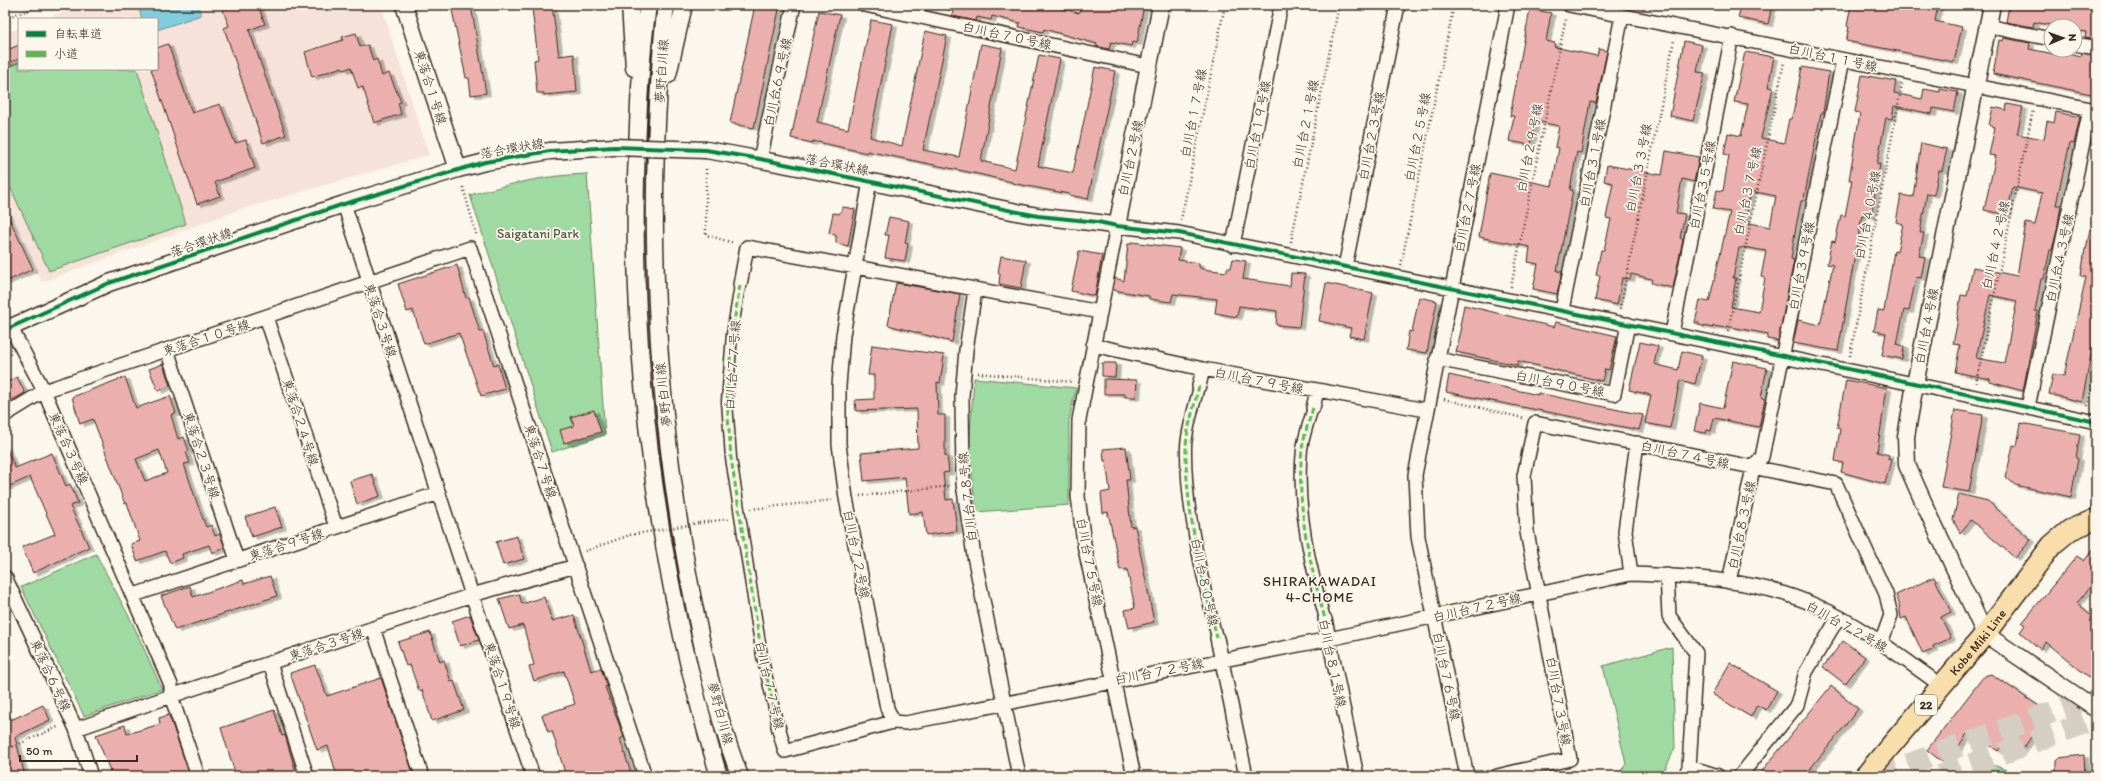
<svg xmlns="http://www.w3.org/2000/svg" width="2101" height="781" viewBox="0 0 2101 781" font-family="Itim,'Klee One',sans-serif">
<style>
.built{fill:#f6e2d9}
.green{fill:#9edaa1;stroke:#6c8260}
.water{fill:#80cdde;stroke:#648c91}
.building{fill:#ebb0ad;stroke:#3b2a1e;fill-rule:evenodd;filter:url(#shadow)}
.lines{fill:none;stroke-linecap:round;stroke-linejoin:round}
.motorway-tunnel{stroke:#d5cec3;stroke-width:22;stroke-dasharray:22 11;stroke-linecap:butt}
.pedestrian-casing{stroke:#3b2a1e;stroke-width:13}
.minor-casing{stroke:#3b2a1e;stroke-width:16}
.tertiary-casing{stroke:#3b2a1e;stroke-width:19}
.primary-casing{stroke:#3b2a1e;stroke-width:23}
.path{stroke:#3b2a1e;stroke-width:2.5;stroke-dasharray:1 3;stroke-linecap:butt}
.pedestrian{stroke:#fbf7ec;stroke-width:10}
.minor{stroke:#fbf7ec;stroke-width:13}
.tertiary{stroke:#fbf7ec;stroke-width:16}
.primary{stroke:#f8deab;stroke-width:20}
.tertiary-bridge-casing{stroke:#3b2a1e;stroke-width:19;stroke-linecap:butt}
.path-bridge{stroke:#3b2a1e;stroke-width:2.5;stroke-dasharray:1 3;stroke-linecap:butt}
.tertiary-bridge{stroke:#fbf7ec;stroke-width:16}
.quiet{stroke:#58b947;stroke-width:3;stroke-dasharray:6 3;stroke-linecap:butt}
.cycleway-casing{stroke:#fbf7ec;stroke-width:6}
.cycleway{stroke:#00873e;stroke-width:4}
.labels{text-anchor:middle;stroke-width:3.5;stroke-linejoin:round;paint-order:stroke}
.shield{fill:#fbf7ec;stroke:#75685c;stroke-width:1}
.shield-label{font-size:12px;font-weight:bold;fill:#3b2a1e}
.street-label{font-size:13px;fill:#3b2a1e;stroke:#fbf7ec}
.park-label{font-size:13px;fill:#54563f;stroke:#fbf7ec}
.neighbourhood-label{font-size:14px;letter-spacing:1px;fill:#3b2a1e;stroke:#fbf7ec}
</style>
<defs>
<filter id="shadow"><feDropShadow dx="4.5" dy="2.5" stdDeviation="0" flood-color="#0004"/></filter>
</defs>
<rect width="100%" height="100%" fill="#fbf7ec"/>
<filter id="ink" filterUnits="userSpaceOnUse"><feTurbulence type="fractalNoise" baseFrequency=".025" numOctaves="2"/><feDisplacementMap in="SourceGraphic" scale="8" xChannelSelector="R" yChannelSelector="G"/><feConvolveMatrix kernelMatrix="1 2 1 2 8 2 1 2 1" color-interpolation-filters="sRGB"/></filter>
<g filter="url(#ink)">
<path class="built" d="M84 5H381L429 155 236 211 42 282 5 201V33L19 28V69H157V19H44Z"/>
<path class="green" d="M19 62V69H137L186 224 49 271 5 176V68Z
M587 174 605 435 552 452 470 195C509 184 546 175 587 174Z
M974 378 1076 388 1069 420V505L976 512 969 447Z
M96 554 132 622 162 689 84 716 21 587Z
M1672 647 1675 748 1662 776H1617L1626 764 1603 666Z
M1993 765 2022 775 2023 776H1968Z"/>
<path class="water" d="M152 5H198L201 15 157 30V19H142L139 9Z"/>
<path class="building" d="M221 5H258L265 24 249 30 286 135 263 143 224 28 229 26Z
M451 5H471L486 93 471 95 469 78H466Z
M537 5H552L559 56 574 54 577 92 544 95V93H537L534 60 538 59 532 8H538Z
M755 5H780L754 128 730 123Z
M949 5H1039L1050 8 1051 6 1079 13 1081 5H1144L1137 43 1132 42 1131 46 1111 42 1109 49 1096 46 1097 44 1044 29 1043 32 1019 27 1020 23 992 16 991 20 977 17 976 21 952 16 953 11 948 10Z
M1741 5H1772L1768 24 1738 18Z
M1851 5 1866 8V5H1938L1935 21 1962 27 1954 62 1846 41 1849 27 1847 26Z
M2009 5H2096V40L2085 38 2086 32 2075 30V26H2055L2034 22 2033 27 2006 22Z
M1530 9 1551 13 1546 41 1555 43 1554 47 1597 56 1599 49 1607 51 1596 103 1590 102 1581 153 1577 152 1570 190H1573L1557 271 1562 272 1557 294 1533 289 1538 264 1528 262 1530 247 1479 237 1490 173 1552 186 1559 148 1555 147 1559 126 1535 121 1531 145 1509 141 1514 116H1510Z
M819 11 840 15 817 122 848 129 871 20 893 24 870 137 902 146 925 31 947 36 923 150 959 157 981 44 1002 48 981 161 1015 169 1039 55 1060 59 1038 166 1073 173 1095 67 1115 71 1088 199 1069 195V194L1012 183V182L978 174 867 151V153L813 141 812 143 791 138Z
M356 33 360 47 368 45 373 61 377 59 382 76 389 73 401 102 398 103 401 114 374 123 363 87 358 88 351 67 344 70 342 67 312 77 305 52 343 40 342 37Z
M2004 38 2030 43 2029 49 2054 54 2056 50 2081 56 2082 53 2096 56V95L1993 74 1999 40 2003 41Z
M1684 41 1702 45 1697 72 1705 73 1693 121 1670 116Z
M168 44 192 113 220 104 235 143 246 140 255 168 215 182 220 196 197 204 151 69H157V48Z
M19 45V59L5 64V51Z
M1745 52 1774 57 1768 87 1773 88 1761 138 1784 143 1789 119H1791L1794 109 1802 67 1829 72 1823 113H1821L1806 189 1803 201H1801L1795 232 1791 259 1794 260 1778 341 1767 339 1768 334 1726 326V328L1713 326V328L1698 325 1699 323H1695L1700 300 1709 302 1730 212 1713 209 1717 190 1723 191 1729 155 1724 154 1728 133 1741 136 1748 104 1734 102ZM1751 191 1776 196 1770 227 1745 222ZM1743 247 1766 251 1761 277 1765 278 1759 312 1731 307 1736 278H1733L1739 248H1742Z
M1862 75 1896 81 1894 93 1922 99 1924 89 1940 92V89L1958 92 1954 112 1933 108 1932 114 1894 106 1892 119 1886 118 1877 164H1880L1871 217 1862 215 1838 351 1793 343 1798 320 1820 325 1833 265 1827 264 1832 241 1835 242 1841 215 1845 216 1852 180H1849L1860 113 1855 112Z
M2007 104 2023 107 2017 134 2044 139 2047 121 2054 123 2056 112 2080 117 2074 144 2070 143 2061 181 2056 205H2061L2057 230 2052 250H2050L2044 279H2041L2035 311H2038L2023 391 1990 382V379L1955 372 1960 345 1953 344 1958 319H1957L1961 295 1967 296 1973 267 2017 276 2026 223 2035 225 2042 193 2013 187 2007 215 1984 210 1996 156 1989 155 1995 127 1989 125 1993 107 2006 110ZM1990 295 2017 301 2004 363 1976 358Z
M1921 143 1947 149 1942 171 1939 170 1934 195 1927 193 1920 233H1924L1919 256 1925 257 1921 278 1916 277 1909 311 1904 310 1897 344 1904 346 1902 359 1882 355 1886 333 1874 331 1878 310 1884 311 1894 251 1897 252 1903 224 1896 222 1901 195 1913 197Z
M1666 151 1699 157 1694 182 1682 179 1676 213 1685 214 1680 238 1683 239 1673 288 1651 283 1652 279 1631 274 1630 279 1622 278 1617 305 1595 300 1600 276 1596 275 1601 250H1604L1611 219 1606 218 1613 183 1604 181 1607 165 1662 175Z
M843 207 855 209 848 246 836 243V235L829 233 833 213 839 214Z
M5 209 33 269 5 282Z
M889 217 909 221 905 243 908 244 905 261 885 258 889 235H885Z
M2090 229 2096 230V328L2082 402 2049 394 2053 374 2064 376 2086 277 2081 276 2085 249H2086Z
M1131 242 1180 248 1178 260 1199 263V267L1202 269 1227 272V268H1231L1233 259 1246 261 1243 279 1290 286 1291 273 1305 274 1299 327 1276 325 1277 311 1239 306 1237 317 1215 313 1217 299 1173 294 1171 302 1149 299V296L1113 290 1115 278 1124 281 1128 244H1131Z
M1079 251 1102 255 1095 296 1071 291Z
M1001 256 1026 260 1021 288 999 284 1000 274 998 273Z
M457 265 466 298 469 297 480 332 483 331 494 366 498 364 505 389 481 396 459 333 424 344 413 310 407 312 398 284Z
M896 283 960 294 952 342 888 325Z
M1326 283 1373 293 1364 339 1349 336 1351 328 1319 321Z
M1419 297 1437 301 1427 353 1406 350 1409 331 1412 332Z
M1464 305 1554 327 1556 322 1617 336 1609 370 1605 369 1602 381 1518 361 1517 365 1456 352 1462 327 1460 326Z
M1640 342 1658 346 1654 364 1678 370 1682 351 1702 356 1695 384 1680 380 1670 428 1645 423 1651 395 1629 390Z
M872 345 944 355 940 383 937 382 938 415H945V456H947L949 472 943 473 946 500 953 499 957 531 926 535 923 512 909 514 905 477 864 481 861 453 918 448 917 409 856 411 855 400 874 399V375H868Z
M1733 361 1767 368 1761 398 1765 399 1759 427 1714 418 1711 431 1707 430 1706 433 1694 431 1700 403 1723 408Z
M1102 363H1116L1115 377 1102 376Z
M163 364 170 386 158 391 149 369Z
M1449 375 1538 395V393L1643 415 1639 430 1446 392Z
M17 377 25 393 5 404V383Z
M125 377 136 408 170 396 176 413 171 415 178 439 184 437 189 451 186 452 190 463 184 464 197 503 206 527 211 525 215 536 220 534 225 548 212 553 209 545 182 554 183 558 170 563 165 551 137 561 131 544 140 541 127 503 125 504 93 419 80 424 72 397ZM159 450 167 473 145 481 136 459Z
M1104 379 1137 380 1136 397H1125V394H1104Z
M1846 380 1887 388 1877 452 1889 455 1888 459 1891 460 1885 484 1841 472 1843 463 1835 461 1840 429 1837 428Z
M594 410 601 432 564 443 560 430 574 426 571 417Z
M1955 410 1983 415 1969 492 1941 487Z
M2021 423 2080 434 2076 458 2078 459 2071 497 2015 485 2006 477 2013 445 2017 446Z
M5 445 15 468 52 453 66 486 70 484 78 503 70 506 89 547 33 573 22 547 55 534 30 477 5 488Z
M1126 447 1130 480H1126L1131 527 1135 526 1154 622 1129 628 1125 610 1135 608 1127 569 1120 570 1108 512 1103 513 1101 493 1110 491 1106 461H1104L1103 449Z
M372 474 380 496 357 504 350 481Z
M1959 494 1988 501 2031 540 2015 558 1971 520 1960 533 1953 520Z
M275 507 282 527 252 537 245 517Z
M517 536 524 559 503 565 496 542Z
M2096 546V580L2077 603 2096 619V683L2046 642 2040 649 2020 632 2025 625 2022 623 2077 556 2084 561Z
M270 576 277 596 175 630 161 596 190 586 193 597 243 580 244 584Z
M1934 577 1951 612 1941 617 1951 638 1933 646 1934 649 1923 654 1906 617 1901 619 1899 603 1896 595Z
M519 594 522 604 544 597 552 621 574 615 591 671 601 668 607 686 605 687 624 737 620 739 632 776H566L552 731 548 732 542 715 575 704 564 671 534 681 529 667 534 665 523 625 509 629 499 599Z
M470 615 479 640 460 646 452 621Z
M430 632 440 662 444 660 451 682 454 681 464 710 432 721 422 690 419 691 410 665 406 666 398 642Z
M1843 641 1865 657 1845 684 1823 667Z
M1730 663 1777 691 1766 710 1757 705 1751 717 1712 694Z
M315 665 327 696 381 678 413 773 404 776H337L328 746 317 750 290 673Z
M1991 674 2048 712 2019 755 2004 742 1998 751 1969 731 1946 765 1927 750 1984 676Z
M1831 686 1858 709 1833 741 1804 776H1758Z
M43 705 50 720 15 737 25 776H5V716L9 715 11 720Z
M274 710 282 736 285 735 297 776H236L221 728Z
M169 715 190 776H112L96 735 125 725 127 734 160 724 159 718Z
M2084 755 2085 776H2056V761L2059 758Z"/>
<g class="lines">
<path class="motorway-tunnel" d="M1877 776 2096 696
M1940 776 2096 719"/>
<defs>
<path id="pedestrian" d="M740 285 732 334 727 401 731 458 762 656 778 726
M1199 386C1195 404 1187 428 1186 446 1185 510 1202 576 1217 638
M1313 408C1309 421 1304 435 1302 449 1296 507 1310 564 1325 619"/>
<path id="minor" d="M865 5 1148 66
M1569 5 2096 110
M1987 26 2051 39
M2075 44 2096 48
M760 159 794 5
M870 181 843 335 839 386V444L846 498 887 708 893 722 906 723 1329 639 1631 574C1693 576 1760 580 1817 606 1862 626 1902 658 1942 686
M1233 245 1281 5
M1345 267 1398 5
M740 285 747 247 1100 312
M975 290 966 350 962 396 963 484 974 556 1019 776
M1562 310 1622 16
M266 317 336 527
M11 328 44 391 171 685V696L472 595 344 204
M1672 333 1732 36
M1093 345 1203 369 1426 410
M167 350 237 560
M1437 359 1614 394 1628 324
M1199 386 1203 369
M2028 407 2090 109
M1313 408 1317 391
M5 415 44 391 470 248 645 776
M1631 574 1625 531 1637 443
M1667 575 1669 616 1696 653 1689 767 1685 776
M5 577 76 729 91 776
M1729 582 1753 468 1762 457 1843 60
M134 595 439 493
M1325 619 1357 776
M373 628 422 776
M1217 638 1246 776
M270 663 307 776
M778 726 785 751 893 722
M76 729 171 696 198 776
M1689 767 1718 776
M533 776 472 595 576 566
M1134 776 1084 544 1078 496 1079 420 1117 226 1179 233 1451 288 2096 422
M1467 776 1418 537 1415 475 1508 5
M1497 776 1570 759 1527 532 1524 476 1535 423 1836 484 1886 594 1891 615 1881 643
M1740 776 1797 705 1806 672 1838 618"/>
<path id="tertiary" d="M404 5 458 169
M630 5 634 68
M648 5C640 62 638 120 636 177 632 380 660 582 719 776
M666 5C660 51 658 99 656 146 651 291 662 436 689 579 701 642 716 716 740 776
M1992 5 1915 384 1906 437 1907 465 1922 499 1985 634 2096 709
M668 75 684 5
M706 150C814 168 920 193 1027 214 1057 220 1087 220 1117 226L1161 5
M5 330 109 283 344 204 458 169 485 162 550 151 614 147"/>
<g id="primary">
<path id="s1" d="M1865 776 1985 634 2052 545 2070 530 2096 519"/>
</g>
</defs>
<use href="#pedestrian" class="pedestrian-casing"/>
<use href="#minor" class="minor-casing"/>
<use href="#tertiary" class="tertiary-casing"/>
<use href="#primary" class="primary-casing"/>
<path class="path" d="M5 18 43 5
M706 169V235L734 243
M463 187 477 237
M1181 220 1225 5
M1291 242 1339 5
M1401 265 1454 5
M1511 287 1566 17
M1620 309 1674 40
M1728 331 1784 62
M1850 356 1902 84
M978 373 1073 382
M1976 383 2033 110
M1444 399 1523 418
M2088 406 2096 366
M860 496 951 486
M751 509 833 500
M699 523 728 519
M585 551 630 535
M5 750 60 726"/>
<use href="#pedestrian" class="pedestrian"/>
<use href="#minor" class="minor"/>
<use href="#tertiary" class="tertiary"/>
<use href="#primary" class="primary"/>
<defs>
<path id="tertiary-bridge" d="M614 147 706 150"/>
</defs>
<use href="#tertiary-bridge" class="tertiary-bridge-casing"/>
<path class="path-bridge" d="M630 535 699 523"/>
<use href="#tertiary-bridge" class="tertiary-bridge"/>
<path class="quiet" d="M740 285 732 334 727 401 731 458 762 656 778 726
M1199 386C1195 404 1187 428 1186 446 1185 510 1202 576 1217 638
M1313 408C1309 421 1304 435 1302 449 1296 507 1310 564 1325 619"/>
<defs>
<path id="cycleway" d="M5 330 109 283 344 204 485 162 550 151 614 147 706 150 760 159 1038 216 1098 222 1117 226 1179 233 1848 369 2096 422"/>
</defs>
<use href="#cycleway" class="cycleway-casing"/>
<use href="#cycleway" class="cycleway"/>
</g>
</g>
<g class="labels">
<rect class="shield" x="1915" y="695" width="22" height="20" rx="3"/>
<g class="shield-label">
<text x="1926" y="709">22</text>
</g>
<g class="street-label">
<text transform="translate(1007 35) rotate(12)" y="5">白川台７０号線</text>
<text transform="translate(1833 57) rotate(12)" y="5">白川台１１号線</text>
<text transform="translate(661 71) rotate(-86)" y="5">夢野白川線</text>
<text transform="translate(777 82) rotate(-78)" y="5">白川台６９号線</text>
<text transform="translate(431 87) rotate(72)" y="5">東落合１号線</text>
<text transform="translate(1193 113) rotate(-79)" y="5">白川台１７号線</text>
<text transform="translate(1305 124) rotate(-79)" y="5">白川台２１号線</text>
<text transform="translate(1257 125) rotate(-79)" y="5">白川台１９号線</text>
<text transform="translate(1371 136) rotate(-79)" y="5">白川台２３号線</text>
<text transform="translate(1417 137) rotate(-79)" y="5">白川台２５号線</text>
<text transform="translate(512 148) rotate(-10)" y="5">落合環状線</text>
<text transform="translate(1529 148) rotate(-79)" y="5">白川台２９号線</text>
<text transform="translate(1130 158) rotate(-78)" y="5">白川台２号線</text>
<text transform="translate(1592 163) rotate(-79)" y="5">白川台３１号線</text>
<text transform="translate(837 164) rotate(11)" y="5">落合環状線</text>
<text transform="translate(1638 168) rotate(-79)" y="5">白川台３３号線</text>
<text transform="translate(1702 185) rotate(-79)" y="5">白川台３５号線</text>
<text transform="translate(1747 191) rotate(-78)" y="5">白川台３７号線</text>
<text transform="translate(1467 208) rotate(-79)" y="5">白川台２７号線</text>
<text transform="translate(1867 215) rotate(-79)" y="5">白川台４０号線</text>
<text transform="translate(201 242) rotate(-19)" y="5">落合環状線</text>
<text transform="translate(1995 245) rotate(-78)" y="5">白川台４２号線</text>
<text transform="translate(2059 258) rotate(-78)" y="5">白川台４３号線</text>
<text transform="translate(1801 266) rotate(-79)" y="5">白川台３９号線</text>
<text transform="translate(381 320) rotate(72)" y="5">東落合３号線</text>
<text transform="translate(1926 326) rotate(-79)" y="5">白川台４号線</text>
<text transform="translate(206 337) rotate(-18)" y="5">東落合１０号線</text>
<text transform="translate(732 365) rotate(-86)" y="5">白川台７７号線</text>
<text transform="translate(1259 380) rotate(11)" y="5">白川台７９号線</text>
<text transform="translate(1560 383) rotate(11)" y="5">白川台９０号線</text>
<text transform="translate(663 395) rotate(-96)" y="5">夢野白川線</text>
<text transform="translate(301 422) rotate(72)" y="5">東落合２４号線</text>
<text transform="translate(69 448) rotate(66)" y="5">東落合３号線</text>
<text transform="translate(1685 454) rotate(12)" y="5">白川台７４号線</text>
<text transform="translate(202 455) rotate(72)" y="5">東落合２３号線</text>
<text transform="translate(541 461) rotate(72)" y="5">東落合７号線</text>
<text transform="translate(967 497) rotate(-96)" y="5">白川台７８号線</text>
<text transform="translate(1741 525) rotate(-78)" y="5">白川台８３号線</text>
<text transform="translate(286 544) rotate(-18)" y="5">東落合９号線</text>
<text transform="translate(857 554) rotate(79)" y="5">白川台７２号線</text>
<text transform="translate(1090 562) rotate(79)" y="5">白川台７５号線</text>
<text transform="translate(1205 582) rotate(78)" y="5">白川台８０号線</text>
<text transform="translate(1477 607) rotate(-13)" y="5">白川台７２号線</text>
<text transform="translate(1847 626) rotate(29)" y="5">白川台７２号線</text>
<text dy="5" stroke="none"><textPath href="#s1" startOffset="175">Kobe Miki Line</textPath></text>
<text transform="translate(326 644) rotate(-18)" y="5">東落合３号線</text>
<text transform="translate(1333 663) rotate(78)" y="5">白川台８１号線</text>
<text transform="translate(1159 671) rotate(-11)" y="5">白川台７２号線</text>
<text transform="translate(51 675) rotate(65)" y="5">東落合６号線</text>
<text transform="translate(1447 676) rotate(78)" y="5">白川台７６号線</text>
<text transform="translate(503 685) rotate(72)" y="5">東落合１９号線</text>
<text transform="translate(770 685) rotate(77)" y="5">白川台７７号線</text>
<text transform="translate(1559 701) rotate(80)" y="5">白川台７３号線</text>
<text transform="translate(721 713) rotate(75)" y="5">夢野白川線</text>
</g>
<g class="park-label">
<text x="538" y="238">Saigatani Park</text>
</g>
<g class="neighbourhood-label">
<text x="1320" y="586">SHIRAKAWADAI<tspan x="1320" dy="16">4-CHOME</tspan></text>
</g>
</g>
<rect width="2101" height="781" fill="none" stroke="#fbf7ec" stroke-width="20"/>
<rect x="10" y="10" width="2081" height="761" fill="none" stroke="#3b2a1e" stroke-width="1.5" filter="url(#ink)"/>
<rect x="18" y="18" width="140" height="52" fill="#fbf7ec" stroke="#aea59a"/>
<rect x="26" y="31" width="20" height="6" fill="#00873e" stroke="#aea59a"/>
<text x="54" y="38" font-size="12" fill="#3b2a1e">自転車道</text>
<rect x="26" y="51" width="20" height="6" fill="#58b947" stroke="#aea59a"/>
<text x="54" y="58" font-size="12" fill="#3b2a1e">小道</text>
<g transform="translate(2063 38) rotate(88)"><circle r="19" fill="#fbf7ec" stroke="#aea59a"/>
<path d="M0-3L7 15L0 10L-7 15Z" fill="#3b2a1e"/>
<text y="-6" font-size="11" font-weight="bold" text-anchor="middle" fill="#3b2a1e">N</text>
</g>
<path d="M20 755v6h117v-6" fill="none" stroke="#3b2a1e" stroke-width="2"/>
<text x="26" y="755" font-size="12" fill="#3b2a1e" stroke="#fbf7ec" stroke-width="3" paint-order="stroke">50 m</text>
</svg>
